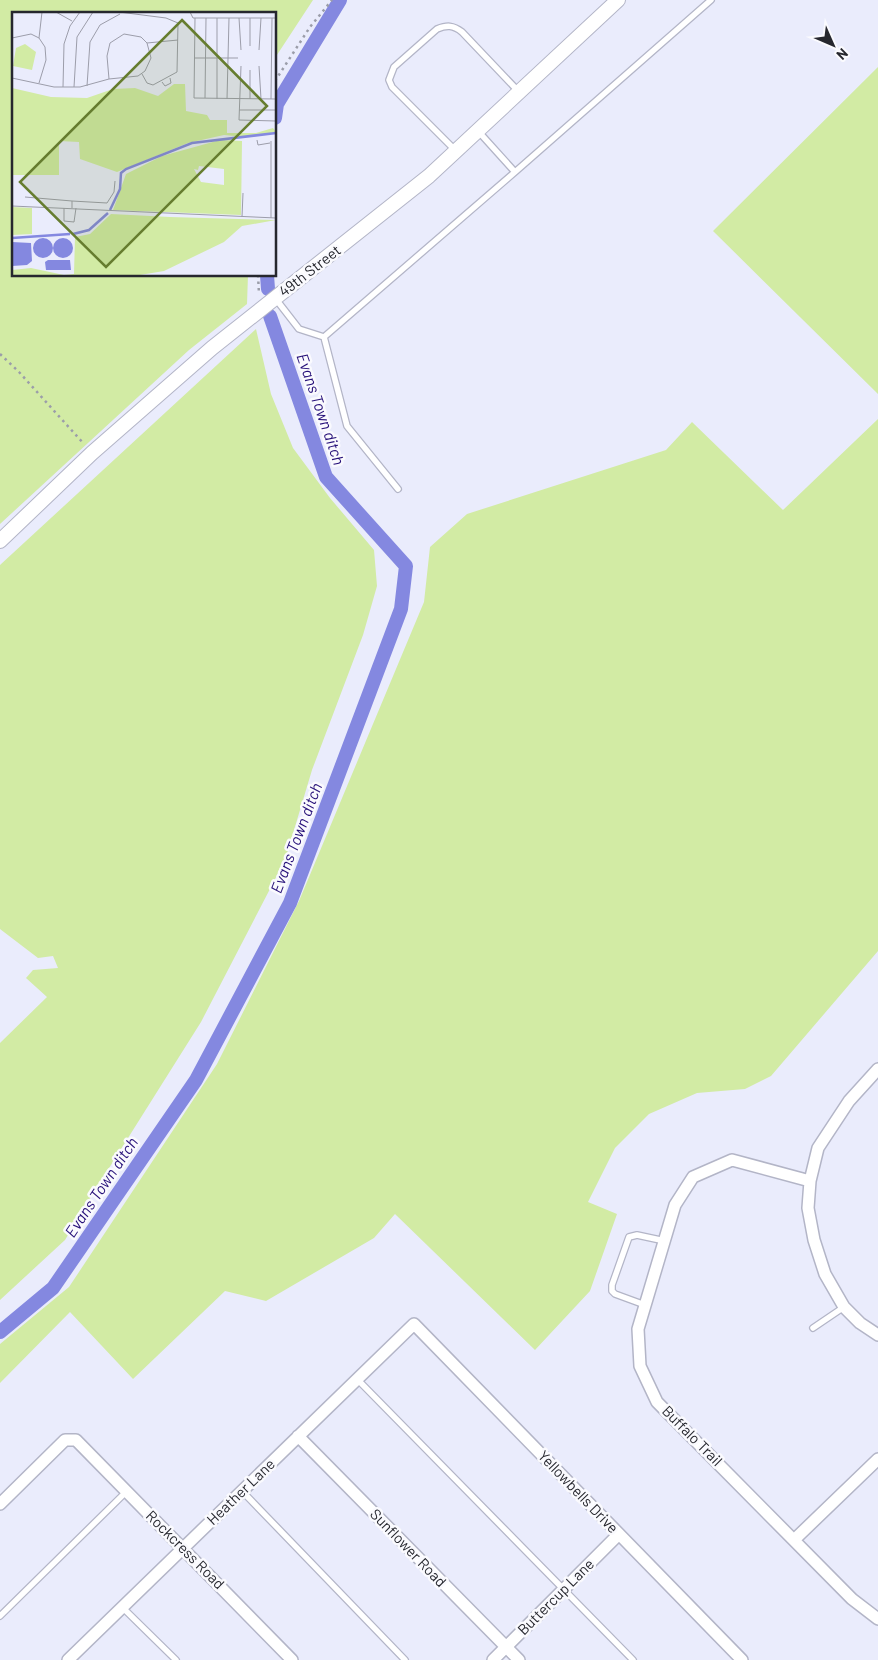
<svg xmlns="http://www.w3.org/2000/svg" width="878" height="1660" viewBox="0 0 878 1660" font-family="Barlow,sans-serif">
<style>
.green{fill:#d2eba4}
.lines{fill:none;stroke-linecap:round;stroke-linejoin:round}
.canal{stroke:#8488e0;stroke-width:14}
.service-casing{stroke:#b3b5c7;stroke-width:8}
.minor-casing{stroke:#b3b5c7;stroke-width:14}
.tertiary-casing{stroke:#b3b5c7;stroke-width:16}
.path{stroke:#9b9da9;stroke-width:2.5;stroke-dasharray:2.5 4;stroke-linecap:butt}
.service{stroke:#fff;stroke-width:5.5}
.minor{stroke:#fff;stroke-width:11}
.tertiary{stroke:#fff;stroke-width:14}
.labels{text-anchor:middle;stroke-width:5;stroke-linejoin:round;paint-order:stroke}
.street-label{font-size:15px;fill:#26272e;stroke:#fafafe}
.water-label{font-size:16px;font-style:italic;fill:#261079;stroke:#fafafe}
.inset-river{fill:none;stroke:#8488e0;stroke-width:2.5}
.inset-road{fill:none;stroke:#9c9daa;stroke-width:1}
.view{fill:#667d2f;fill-opacity:0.15;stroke:#667d2f;stroke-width:2.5}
.inset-edge{fill:none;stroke:#26272e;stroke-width:2.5}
</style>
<rect width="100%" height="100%" fill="#eaecfc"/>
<path class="green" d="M0 0H313L275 58V14H14V275H248L247 304 189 350 0 524Z
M878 67V394L713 231Z
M256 329 271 394 293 448 330 498 374 550 377 586 363 635 312 770 285 860 201 1022 94 1192 65 1240 0 1300V1043L47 997 26 978 33 970 58 968 53 956 38 958 0 929V565Z
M878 419V951L771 1076 745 1089 697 1093 649 1114 615 1148 588 1202 617 1214 590 1291 535 1350 395 1214 374 1238 266 1301 225 1291 133 1379 70 1312 0 1383V1344L69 1287 217 1064 299 901 424 602 430 547 467 514 666 450 692 422 783 510Z"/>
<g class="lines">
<path class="canal" d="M275 118 277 104 340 0
M267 275 268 289
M0 1332 53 1288 196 1080 290 903 401 609 406 566 326 477 270 316"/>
<defs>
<path id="service" d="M456 151 392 87 389 80 394 67 437 29C447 25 453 25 462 32L520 93
M515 172 711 0
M275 298 299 329 324 337
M398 489 347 426 324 337 515 172 478 131
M645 1305 615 1294 612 1291V1285L629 1237 637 1235 665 1241
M813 1328 844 1307
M357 1379 633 1660
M242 1491 405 1660
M122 1607 176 1660
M0 1616 127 1491"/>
<path id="minor" d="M878 1069 849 1101 818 1148 810 1181 808 1208 814 1240 825 1274 844 1307 860 1323 878 1335
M810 1181 732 1160 693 1177 675 1205 638 1329 640 1366 657 1402 852 1599 878 1619
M298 1436 519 1660
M0 1504 65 1440H76L292 1660
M795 1539 878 1459
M68 1660 414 1324 742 1660
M493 1660 619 1534"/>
<path id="tertiary" d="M0 541 92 453 212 348 429 176 618 0"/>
</defs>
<use href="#service" class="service-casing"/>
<use href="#minor" class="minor-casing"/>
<use href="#tertiary" class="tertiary-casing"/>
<path class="path" d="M275 81 310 27 332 0
M258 275 259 294
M0 354 19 372 84 444"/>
<use href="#service" class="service"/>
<use href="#minor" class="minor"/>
<use href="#tertiary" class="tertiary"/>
</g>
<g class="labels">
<g class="street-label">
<text transform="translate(310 271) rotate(-38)" y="5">49th Street</text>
<text transform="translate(692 1436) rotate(45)" y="5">Buffalo Trail</text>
<text transform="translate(241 1492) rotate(-44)" y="5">Heather Lane</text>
<text transform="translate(578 1492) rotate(46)" y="5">Yellowbells Drive</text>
<text transform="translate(408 1548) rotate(46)" y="5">Sunflower Road</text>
<text transform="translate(185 1550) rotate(45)" y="5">Rockcress Road</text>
<text transform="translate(556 1597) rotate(-45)" y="5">Buttercup Lane</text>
</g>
<g class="water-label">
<text transform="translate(321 409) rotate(71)" y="6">Evans Town ditch</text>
<text transform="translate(296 838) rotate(-69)" y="6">Evans Town ditch</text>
<text transform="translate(101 1187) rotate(-56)" y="6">Evans Town ditch</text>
</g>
</g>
<g transform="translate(12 12)">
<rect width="264" height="264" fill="#eaecfc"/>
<path d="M13 32 24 40 20 58 1 54 4 36ZM162 72H173L174 99 195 103 198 108H215V121H244L261 116 264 120 234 125 212 123 176 131 105 160 68 147 67 130 47 129V163H0V76L39 85 75 86 101 77 123 76 146 84ZM208 128 230 129 229 203 101 198 114 162 150 144ZM187 154 212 157V173L189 170 182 157 186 158ZM0 195 20 196V222L0 223ZM99 202 158 205 264 208 230 214 212 230 152 259 128 263H0V258L19 256 52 263 62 262 63 225 78 222Z" fill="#d2eba4" fill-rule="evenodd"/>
<path d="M41 236a10 10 0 1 1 20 0a10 10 0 1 1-20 0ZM21 236a10 10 0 1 1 20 0a10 10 0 1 1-20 0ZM0 230 19 231 20 249 15 253 0 254ZM36 248H58L59 258H34L33 250Z" fill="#8488e0"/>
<path class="inset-river" d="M98 198 108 177 109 161 114 157 180 131 264 121M61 222 77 218 96 201M0 226 58 222"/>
<path class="inset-road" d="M44 0 60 9M107 0 154 6 166 11 165 60 141 73 135 71 130 62M178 0 181 6H264M183 6 182 86 264 87M227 6 229 38M0 26 19 22 27 26 33 35 34 48 27 71M27 26 30 0M135 31 166 28M238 34V6M247 38 249 6M183 46H226M229 54 227 108 264 109M247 54 249 87M238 58V87M0 66 42 75H68L97 67 126 64 133 59 139 46 135 31 129 25 112 22 98 31 95 44 97 67M150 70 153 74 159 71 158 66M75 74 78 30 88 13 108 2M51 75 52 32 58 14 68 0M62 75 65 25 81 0M193 86 194 6M205 87V6M215 87 217 6M259 87 260 6M227 98H264M245 128 246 133 258 131M259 129V206M13 185 60 189M0 194 264 206M52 196V209L62 210 64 196M60 196V189L95 191 102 180 103 169M230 205 231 181"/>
<path class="view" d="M170 8 255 94 94 255 8 170Z"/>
<rect width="264" height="264" class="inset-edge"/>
</g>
<g transform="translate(833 45) rotate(135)" stroke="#fafafe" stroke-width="4" paint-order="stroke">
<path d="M0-4L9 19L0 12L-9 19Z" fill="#26272e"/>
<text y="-8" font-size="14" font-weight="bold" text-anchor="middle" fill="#26272e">N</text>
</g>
</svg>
